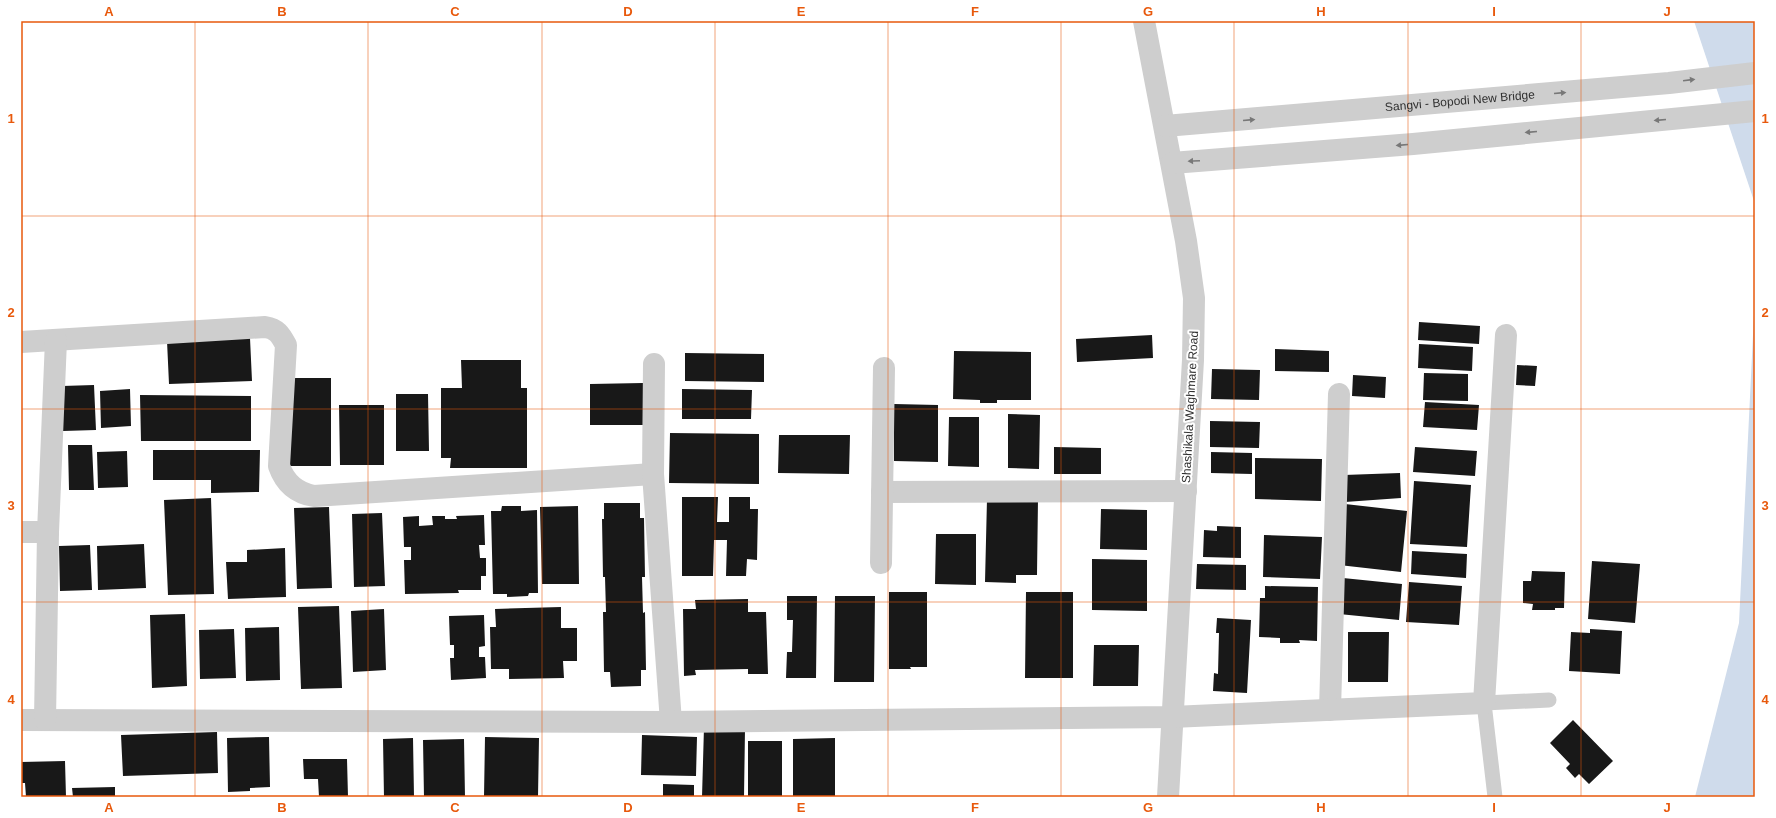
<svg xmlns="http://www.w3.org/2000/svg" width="1776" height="818" viewBox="0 0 1776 818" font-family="Arial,sans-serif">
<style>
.water{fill:#cfdbeb}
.building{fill:#181818}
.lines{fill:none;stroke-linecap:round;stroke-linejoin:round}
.service{stroke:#cecece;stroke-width:15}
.minor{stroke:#cecece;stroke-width:22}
.oneway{fill:#787878}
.grid{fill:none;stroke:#e8590c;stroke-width:1;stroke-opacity:0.55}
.labels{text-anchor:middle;stroke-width:4;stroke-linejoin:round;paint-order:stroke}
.street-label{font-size:12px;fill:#313131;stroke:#fff}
.neatline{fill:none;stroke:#e8590c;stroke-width:1.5}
.grid-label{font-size:13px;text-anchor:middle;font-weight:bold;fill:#e8590c}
</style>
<rect width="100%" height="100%" fill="#fff"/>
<path class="water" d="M1694 21H1755V204Z
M1755 294V797H1695L1739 623Z"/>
<path class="building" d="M1419 322 1480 326 1479 344 1418 340Z
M1152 335 1153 358 1077 362 1076 339Z
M250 338 252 381 169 384 167 341Z
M1419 344 1473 347 1472 371 1418 368Z
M1275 349 1329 351V372L1275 371Z
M954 351 1031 352V400H997V403H980V400L953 399Z
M685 353 764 354V382L685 381Z
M461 360H521V388H527V468H450L451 458H441V388H462Z
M1517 365 1537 366 1535 386 1516 385Z
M1212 369 1260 370 1259 400 1211 399Z
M1424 373 1468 374V401L1423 400Z
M1353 375 1386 377 1385 398 1352 396Z
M289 378H331V466H289Z
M643 383V425H590V384Z
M94 385 96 430 63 431 62 386Z
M130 389 131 426 101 428 100 391Z
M682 389 752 390 751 419H682Z
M396 394H428L429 451H396Z
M140 395 251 396V441H141Z
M1425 402 1479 405 1477 430 1423 427Z
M894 404 938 405V462L894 461Z
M339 405H384V465H340Z
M1008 414 1040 415 1039 469 1008 468Z
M949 417H979V467L948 466Z
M1210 421 1260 422 1259 448 1210 447Z
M670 433 759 434V484L669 483Z
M779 435H850L849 474 778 473Z
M68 445H92L94 490H69Z
M1054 447 1101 448V474H1054Z
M1415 447 1477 451 1475 476 1413 472Z
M153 450H260L259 492 211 493V480H153Z
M127 451 128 487 98 488 97 452Z
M1211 452 1252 453V474L1211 473Z
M1255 458 1322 459 1321 501 1255 499Z
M1400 473 1401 498 1345 502 1344 475Z
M1414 481 1471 485 1467 547 1410 544Z
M682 497H718L717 522H729V497H750V509H758L757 560 747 559 746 576H726L727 540H714L713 576H682Z
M211 498 214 594 168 595 164 500Z
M987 499H1038L1037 575H1016V583L985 582Z
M604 503H640V518H644L645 577H642L643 613 645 612 646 670H641V686L611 687 610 672H604L603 612H606L605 577H603L602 519H604Z
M1345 504 1407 511 1401 572 1339 565Z
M502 506H521V511L537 510 538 593H529L528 596 507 597V594H493L491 511H501Z
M578 506 579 584H542L540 507Z
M329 507 332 588 297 589 294 508Z
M1101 509 1147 510V550L1100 549Z
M382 513 385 586 354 587 352 514Z
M484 515 485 545H479L480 558H486V576H481V590H458L459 593 405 594 404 560H411V547H404L403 517 419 516V526L433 525 432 516H445V519H457L456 516Z
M1217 526 1241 527V558L1203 557 1204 530 1217 531Z
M936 534H976V585L935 584Z
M1264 535 1322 537 1320 579 1263 577Z
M144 544 146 588 98 590 97 546Z
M90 545 92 590 60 591 59 546Z
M285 548 286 597 228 599 226 562H247V550Z
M1412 551 1467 554 1466 578 1411 574Z
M1092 559 1147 560V611L1092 610Z
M1592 561 1640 564 1635 623 1588 619Z
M1197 564 1246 565V590L1196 589Z
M1532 571 1565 572 1564 608H1555V610H1532L1533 604 1523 603V581H1531Z
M1343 578 1402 584 1399 620 1339 614Z
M1409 582 1462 586 1459 625 1406 622Z
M1265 586 1318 587 1317 641 1299 640 1300 643H1280V638L1259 637 1260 598H1265Z
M889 592H927V667H910L911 669H889Z
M1026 592H1073V678H1025Z
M787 596H817L816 678H786L787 652H792L793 620H787Z
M835 596H875L874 682H834Z
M748 599V612H766L768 674H748V669L695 670 696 675 684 676 683 609H696L695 600Z
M339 606 342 688 301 689 298 607Z
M561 607V628H577V661H563L564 678 509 679V669H491L490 627H496L495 609Z
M384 609 386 670 353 672 351 611Z
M185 614 187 686 152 688 150 615Z
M484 615 485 646 479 647V657H485L486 678 451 680 450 658H454V645H450L449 616Z
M1217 618 1251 620 1247 693 1213 691 1214 673 1218 674 1219 633H1216Z
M279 627 280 680 246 681 245 628Z
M234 629 236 678 200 679 199 630Z
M1590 629 1622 631 1620 674 1569 671 1571 632 1590 633Z
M1348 632H1389L1388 682H1348Z
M1094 645H1139L1138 686H1093Z
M1573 720 1613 761 1589 784 1579 774 1575 778 1566 768 1570 764 1550 743Z
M704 727 745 729 744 797H702Z
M217 732 218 773 123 776 121 735Z
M642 735 697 737 696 776 641 775Z
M269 737 270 787 250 788V791L228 792 227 738Z
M485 737 539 738 538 797H484Z
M413 738 414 797H384L383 739Z
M835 738V797H793V739Z
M464 739 465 797H424L423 740Z
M748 741H782V797H748Z
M303 759H347L348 797H319L318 779H304Z
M65 761 66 797H26L25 783H21V762Z
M663 784 694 785V797H663Z
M115 787V797H73L72 788Z"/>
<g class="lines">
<path class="service" d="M1495 797 1484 703 1549 700"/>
<g class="minor">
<path d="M1144 21 1186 241 1194 298 1193 360 1168 797"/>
<path id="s1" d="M1165 126 1669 83 1755 73"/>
<path d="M1172 163 1413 144 1755 111"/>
<path d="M21 342 265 327C277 329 280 334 286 345L279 466C285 483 296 493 314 496L653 474"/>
<path d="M654 364 653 474 671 722"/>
<path d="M882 492 1186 491"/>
<path d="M21 532H48"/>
<path d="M881 563 884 368"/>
<path d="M1330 710 1339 394"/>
<path d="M21 720 671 722 1172 717 1484 703 1506 335"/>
<path d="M45 720 48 532 56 340"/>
</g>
</g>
<defs><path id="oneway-solid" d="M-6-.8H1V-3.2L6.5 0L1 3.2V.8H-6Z"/></defs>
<g class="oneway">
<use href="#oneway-solid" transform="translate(1689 80) rotate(-7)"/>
<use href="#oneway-solid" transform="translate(1560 93) rotate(-5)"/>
<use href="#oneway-solid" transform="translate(1249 120) rotate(-5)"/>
<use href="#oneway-solid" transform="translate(1660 120) rotate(175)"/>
<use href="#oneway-solid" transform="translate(1531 132) rotate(175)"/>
<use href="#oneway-solid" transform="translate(1402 145) rotate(175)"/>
<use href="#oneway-solid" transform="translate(1194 161) rotate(177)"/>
</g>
<path class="grid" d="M195 21V797M368 21V797M542 21V797M715 21V797M888 21V797M1061 21V797M1234 21V797M1408 21V797M1581 21V797M21 216H1755M21 409H1755M21 602H1755"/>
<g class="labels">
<g class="street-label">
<text dy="4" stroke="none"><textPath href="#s1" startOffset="296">Sangvi - Bopodi New Bridge</textPath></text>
<text transform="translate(1190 407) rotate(-87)" y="4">Shashikala Waghmare Road</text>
</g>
</g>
<rect width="1776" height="818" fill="none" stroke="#ffffff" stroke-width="44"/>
<rect x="22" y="22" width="1732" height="774" class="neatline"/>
<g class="grid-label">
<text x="109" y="16">A</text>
<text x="282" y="16">B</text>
<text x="455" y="16">C</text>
<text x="628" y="16">D</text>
<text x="801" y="16">E</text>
<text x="975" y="16">F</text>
<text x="1148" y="16">G</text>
<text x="1321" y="16">H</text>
<text x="1494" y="16">I</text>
<text x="1667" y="16">J</text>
<text x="11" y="123">1</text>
<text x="1765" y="123">1</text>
<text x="11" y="317">2</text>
<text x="1765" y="317">2</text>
<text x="11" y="510">3</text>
<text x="1765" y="510">3</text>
<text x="11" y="704">4</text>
<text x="1765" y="704">4</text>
<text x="109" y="812">A</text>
<text x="282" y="812">B</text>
<text x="455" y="812">C</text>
<text x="628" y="812">D</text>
<text x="801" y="812">E</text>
<text x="975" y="812">F</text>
<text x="1148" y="812">G</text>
<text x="1321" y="812">H</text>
<text x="1494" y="812">I</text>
<text x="1667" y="812">J</text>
</g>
</svg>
